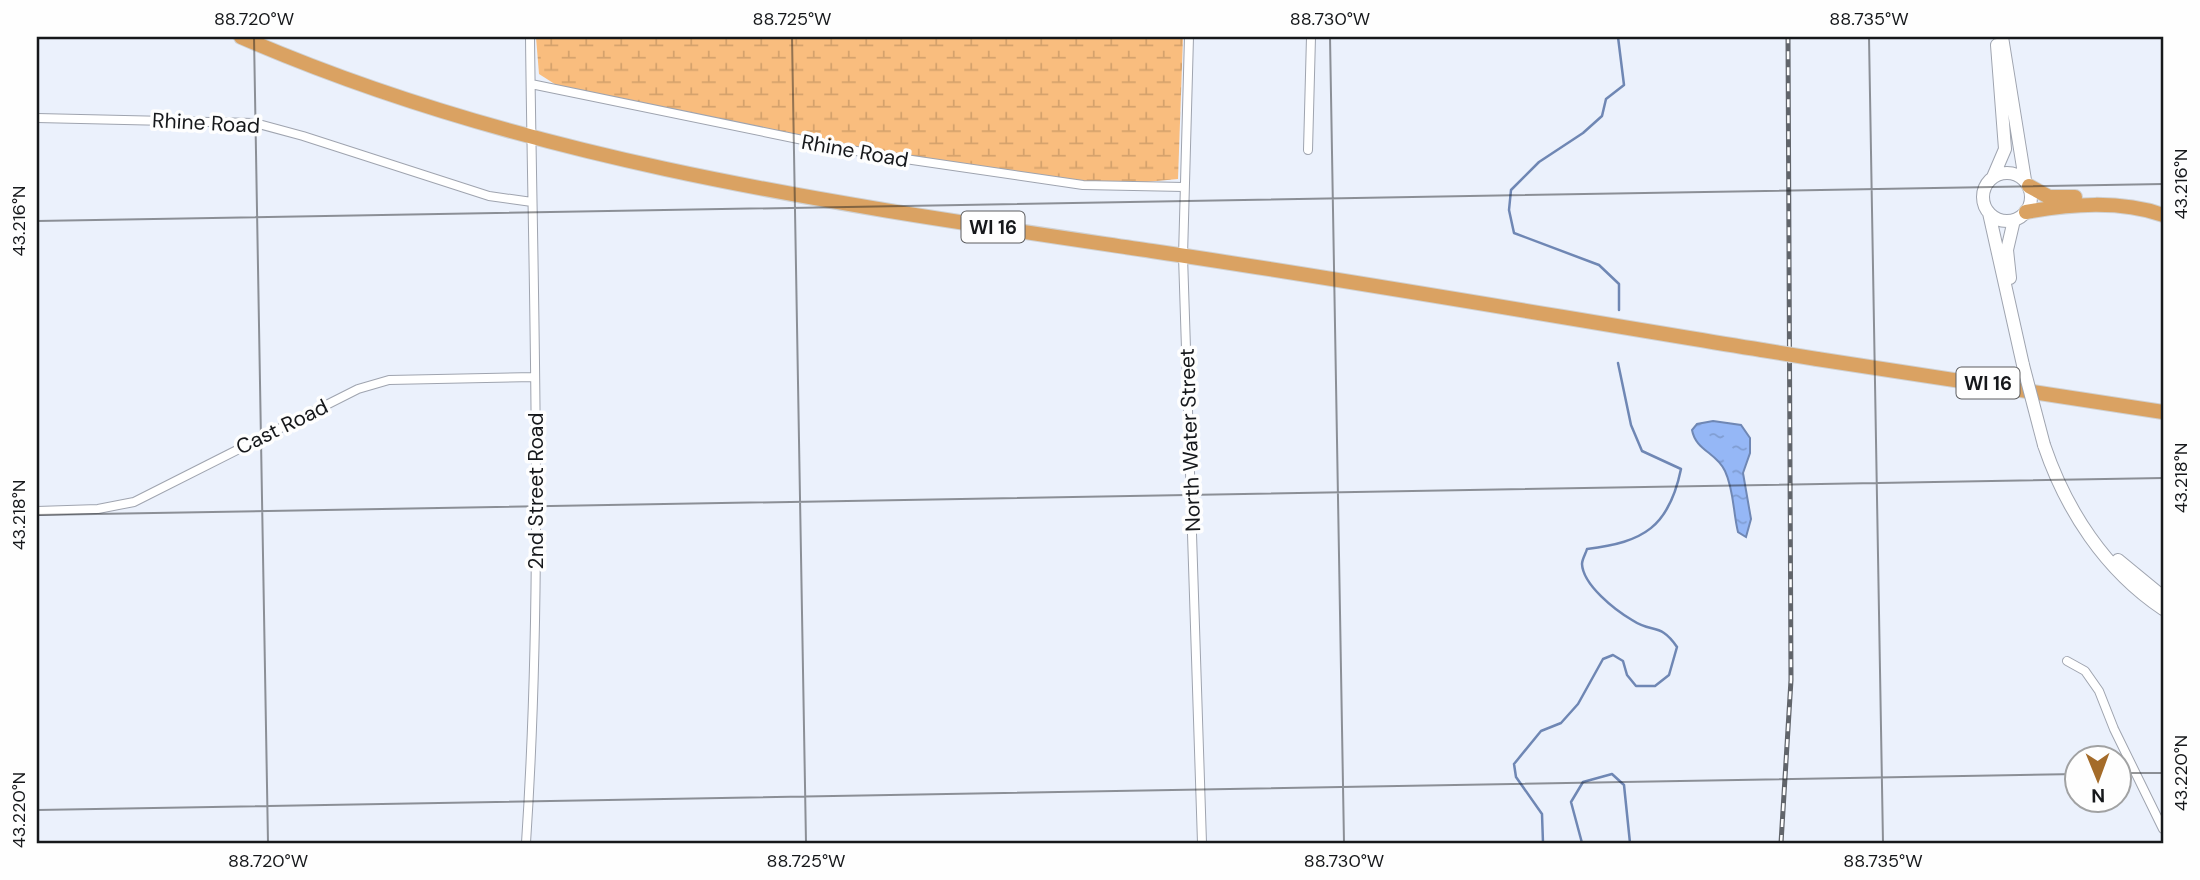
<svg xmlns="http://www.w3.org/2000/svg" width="2200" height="880" viewBox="0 0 2200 880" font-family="'DM Sans',sans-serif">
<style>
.wetland{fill:url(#wetland-marsh)}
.water{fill:url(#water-ripples);stroke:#6f87b4;stroke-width:2}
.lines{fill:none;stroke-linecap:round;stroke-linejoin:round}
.stream{stroke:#6f87b4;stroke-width:2.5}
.minor-casing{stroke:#9fa4af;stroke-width:10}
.secondary-casing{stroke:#9fa4af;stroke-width:14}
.trunk-casing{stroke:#d0d1d1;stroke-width:16}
.minor{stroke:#fff;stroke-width:8}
.secondary{stroke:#fff;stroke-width:12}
.trunk{stroke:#daa262;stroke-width:14}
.rail-casing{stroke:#61656b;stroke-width:5}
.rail{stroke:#fefefe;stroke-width:2.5;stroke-dasharray:8;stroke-linecap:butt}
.secondary-bridge-casing{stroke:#9fa4af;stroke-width:14;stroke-linecap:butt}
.trunk-bridge-casing{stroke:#d0d1d1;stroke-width:16;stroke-linecap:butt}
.secondary-bridge{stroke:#fff;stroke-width:12}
.trunk-bridge{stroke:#daa262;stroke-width:14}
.ticks{fill:none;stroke:#16181b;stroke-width:2;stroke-opacity:0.45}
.labels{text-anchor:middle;stroke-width:7;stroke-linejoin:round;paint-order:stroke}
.shield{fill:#fefefe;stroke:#5c5d5f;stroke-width:2}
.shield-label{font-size:19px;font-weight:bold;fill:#16181b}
.street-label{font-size:21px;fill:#16181b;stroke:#fefefe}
.neatline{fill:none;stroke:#16181b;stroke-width:2.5}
.ticks-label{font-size:18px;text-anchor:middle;fill:#16181b}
</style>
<defs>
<pattern id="wetland-marsh" width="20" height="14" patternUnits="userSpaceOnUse" patternTransform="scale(1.75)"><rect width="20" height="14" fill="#f9bd7e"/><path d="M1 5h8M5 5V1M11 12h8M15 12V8" fill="none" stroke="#d5a26c"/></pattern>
<pattern id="water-ripples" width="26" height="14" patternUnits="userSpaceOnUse" patternTransform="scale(1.75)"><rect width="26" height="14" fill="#95b7f6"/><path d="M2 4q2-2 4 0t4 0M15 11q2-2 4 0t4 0" fill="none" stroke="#809dd2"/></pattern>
</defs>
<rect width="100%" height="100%" fill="#ebf1fc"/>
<path class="wetland" d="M536 37H1183L1178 179 1114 185 1045 178 781 136 561 88 539 74Z"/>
<path class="water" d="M1713 421 1741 425 1750 438V453L1743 473 1751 519 1746 537 1738 532C1733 512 1734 490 1725 471 1716 452 1696 451 1692 430L1697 424Z"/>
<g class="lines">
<path class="stream" d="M1618 37 1624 85 1606 99 1602 116 1583 133 1539 162 1511 190 1509 210 1514 233 1599 265 1619 284V310
M1543 843 1542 814 1516 777 1514 764 1541 731 1561 723 1578 704 1603 659 1613 655 1623 661 1627 675 1636 686H1655L1669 675 1677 647C1660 622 1653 634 1632 620 1615 610 1583 585 1582 564 1582 559 1586 553 1587 549 1644 542 1669 527 1681 469L1642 451 1631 425 1618 363
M1582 843 1571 802 1583 782 1612 774 1624 785 1630 843"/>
<defs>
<path id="minor" d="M1189 37 1183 256 1202 843
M531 84 871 154 1083 185 1184 187
M37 118 255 123 303 136 489 196 532 202
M1308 150 1311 37
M37 511 98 509 134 502 358 389 389 380 535 377
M2067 661 2085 671 2099 691 2114 729 2163 829
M526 843C544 573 533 307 530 37"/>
<path id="secondary" d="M2002 37 2025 180
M1983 197a24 24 0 1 1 48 0a24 24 0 1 1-48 0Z
M1993 177 2005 149 1997 45
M1989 213 2023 365
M2010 278 2007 250 2014 220
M2044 445C2066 510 2105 570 2163 609
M2118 560 2163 597"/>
<path id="trunk" d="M241 37C530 163 843 205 1152 251 1355 281 1559 317 1762 350
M2029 186 2049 197H2075
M2026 212C2071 204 2120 200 2163 215
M1817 359 2163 412"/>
</defs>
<use href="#minor" class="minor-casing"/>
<use href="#secondary" class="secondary-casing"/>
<use href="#trunk" class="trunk-casing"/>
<use href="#minor" class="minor"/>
<use href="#secondary" class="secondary"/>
<use href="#trunk" class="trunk"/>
<defs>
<path id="rail" d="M1781 843 1791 680 1788 37"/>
</defs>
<use href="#rail" class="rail-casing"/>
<use href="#rail" class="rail"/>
<defs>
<path id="secondary-bridge" d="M2023 365 2044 445"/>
<path id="trunk-bridge" d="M1762 350 1817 359"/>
</defs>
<use href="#secondary-bridge" class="secondary-bridge-casing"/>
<use href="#trunk-bridge" class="trunk-bridge-casing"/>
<use href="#secondary-bridge" class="secondary-bridge"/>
<use href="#trunk-bridge" class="trunk-bridge"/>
</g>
<path class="ticks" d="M254 37 268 843M792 37 806 843M1330 37 1344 843M1869 37 1883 843M37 221 2163 184M37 515 2163 478M2120 773H2163M37 810 2078 774"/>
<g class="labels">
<g class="shield">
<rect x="961.5" y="211.5" width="63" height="31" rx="5"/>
<rect x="1956.5" y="367.5" width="63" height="31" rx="5"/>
</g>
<g class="shield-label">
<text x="993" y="234">WI 16</text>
<text x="1988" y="390">WI 16</text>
</g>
<g class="street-label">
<text transform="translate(206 123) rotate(3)" y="7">Rhine Road</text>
<text transform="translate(855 151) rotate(10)" y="7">Rhine Road</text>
<text transform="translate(282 427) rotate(-26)" y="7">Cast Road</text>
<text transform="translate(1190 440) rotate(-92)" y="7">North Water Street</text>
<text transform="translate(536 491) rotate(-90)" y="7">2nd Street Road</text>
</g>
</g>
<rect width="2200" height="880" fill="none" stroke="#fefefe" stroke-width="77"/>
<g transform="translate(2098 779) rotate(179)"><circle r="33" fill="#fefefe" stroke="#a1a2a3" stroke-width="2"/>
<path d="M0-5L12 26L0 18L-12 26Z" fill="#a46b29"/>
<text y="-10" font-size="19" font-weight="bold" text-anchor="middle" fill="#16181b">N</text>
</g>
<rect x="38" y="38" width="2124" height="804" class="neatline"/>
<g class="ticks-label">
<text x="254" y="25">88.720°W</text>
<text x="792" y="25">88.725°W</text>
<text x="1330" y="25">88.730°W</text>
<text x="1869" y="25">88.735°W</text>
<text transform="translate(2181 184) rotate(-90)" y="6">43.216°N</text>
<text transform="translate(19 221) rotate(-90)" y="6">43.216°N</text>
<text transform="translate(2181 478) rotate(-90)" y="6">43.218°N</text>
<text transform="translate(19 515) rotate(-90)" y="6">43.218°N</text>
<text transform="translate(2181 773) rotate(-90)" y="6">43.220°N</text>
<text transform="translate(19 810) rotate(-90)" y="6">43.220°N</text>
<text x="268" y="867">88.720°W</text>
<text x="806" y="867">88.725°W</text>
<text x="1344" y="867">88.730°W</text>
<text x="1883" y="867">88.735°W</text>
</g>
</svg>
